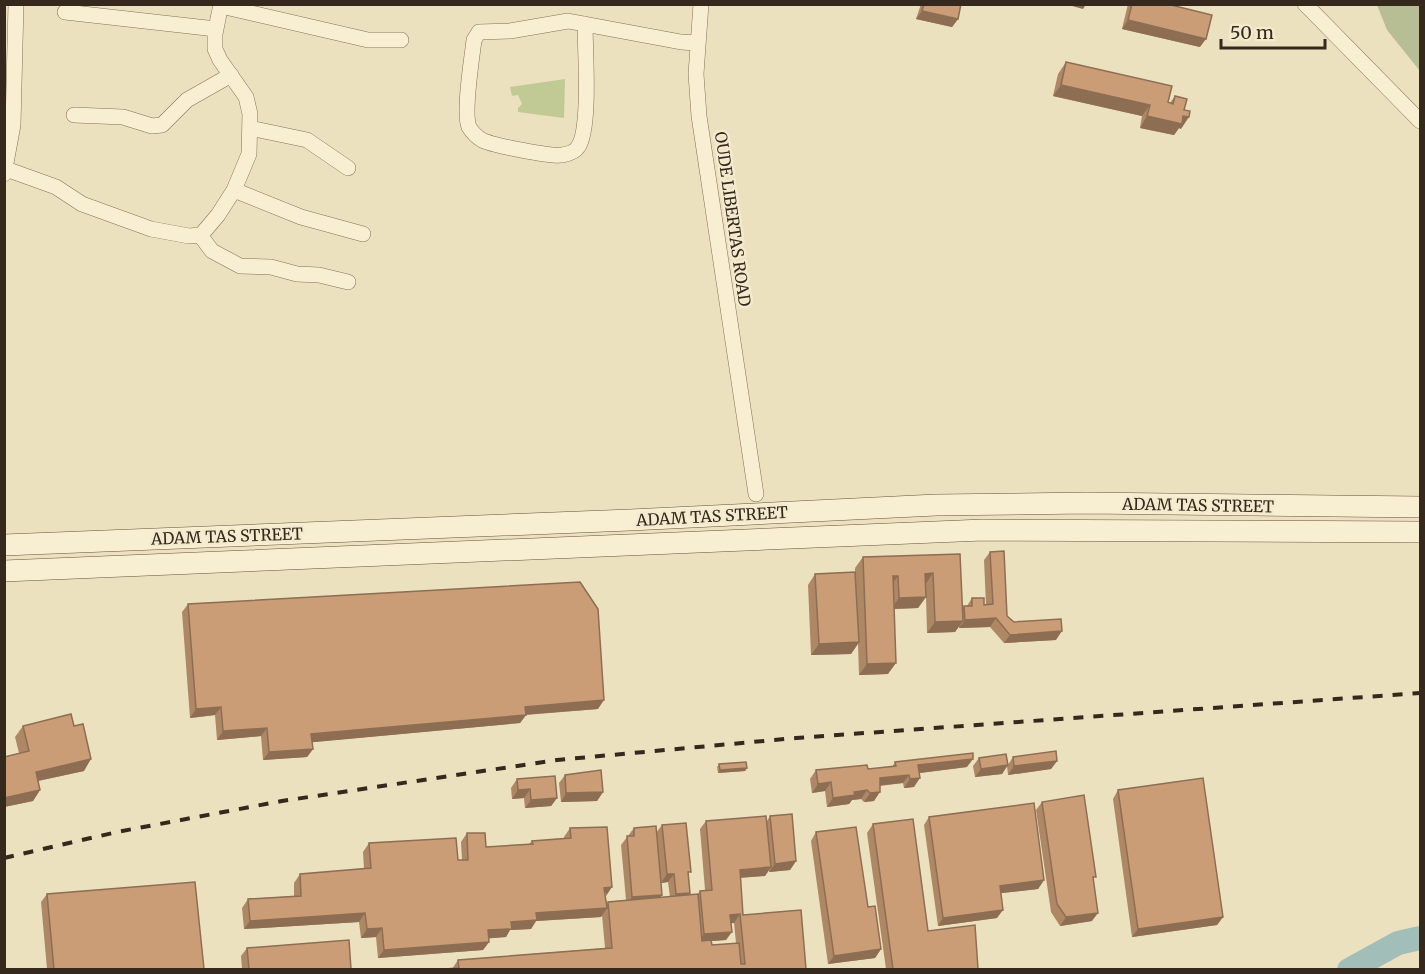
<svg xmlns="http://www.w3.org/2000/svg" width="1425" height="974" viewBox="0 0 1425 974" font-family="Merriweather,serif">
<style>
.green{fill:#c1ca94}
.cemetery{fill:#b7be93}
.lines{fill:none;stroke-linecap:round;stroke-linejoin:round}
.river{stroke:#a2beb8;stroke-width:24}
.street-casing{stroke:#847258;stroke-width:16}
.secondary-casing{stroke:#66533c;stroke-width:22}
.street{stroke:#f8eed2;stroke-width:15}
.secondary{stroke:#f8eed2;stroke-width:21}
.rail{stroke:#34291c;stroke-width:4;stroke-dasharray:10 10;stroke-linecap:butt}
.wall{fill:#ae8765;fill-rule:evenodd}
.shaded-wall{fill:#8d6e53}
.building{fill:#ca9d76;stroke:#8d6e53;stroke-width:1.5}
.labels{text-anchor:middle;stroke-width:5;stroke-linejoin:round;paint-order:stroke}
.street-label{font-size:16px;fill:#34291c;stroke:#f4ebcf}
</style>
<rect width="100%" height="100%" fill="#ece1bf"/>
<path class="green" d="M565 79 564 118 518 112V108L522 104 518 95 512 96 510 87Z"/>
<path class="cemetery" d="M1377 5H1420V71L1387 30Z"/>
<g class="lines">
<path class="river" d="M1349 970 1398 943 1420 938"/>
<defs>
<path id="street" d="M701 4 696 74 699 116 756 494
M1305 4 1420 121
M221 6 368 40H401
M65 12 216 29
M585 24C585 49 591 129 578 147 575 152 568 154 562 155 552 157 491 145 482 140 477 137 472 132 469 127 463 112 472 58 474 40L479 32 510 31 568 21 681 42 697 43
M74 115 123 117 152 126 162 125 187 100 231 75
M250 128 307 140 348 168
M6 169 56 187 82 204 151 229 189 236 201 235 218 215 234 190 249 154 250 114 246 97 220 60 215 49V34L221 4
M4 174 13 125 16 4
M234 190 301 217 363 234
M200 235 212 251 240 266 271 267 297 274 319 275 348 282"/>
<path id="secondary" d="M4 545 630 520 936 505 1087 503 1420 507
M4 571 983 530 1420 532"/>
</defs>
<use href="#street" class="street-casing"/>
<use href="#secondary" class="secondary-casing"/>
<use href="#street" class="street"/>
<use href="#secondary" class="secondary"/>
<path class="rail" d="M4 858 117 832 282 801 557 760 796 738 1420 693"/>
</g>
<path class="wall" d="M921 4H961L958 19 952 27 916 19Z
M1128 4H1132L1200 47 1122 29Z
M1066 62 1168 102 1170 103 1175 96 1181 129 1179 128 1174 135 1140 128 1142 116 1053 96 1058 74Z
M990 552 1007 616 1014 622 1056 640 1004 643 990 627 959 628V626L955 632 927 633 926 597 918 608 894 609 888 674 859 675 858 644 851 654 811 655 808 585 815 574 855 572V568L863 557 960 554 962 609 964 606H967L972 598 984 605H986L984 560Z
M188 604 598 709 526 715 520 723 312 742 313 749 307 757 263 760 261 736 217 740 215 715 190 718 182 612Z
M23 726 84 771 38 781 40 790 33 801 4 807V757L19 753 15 737Z
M1013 757 1057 761 1051 769 1008 775 1007 766 1002 774 975 777 973 766 979 758 1008 765Z
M895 762 967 767 919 773 914 787 904 788 903 783 880 786 874 801 864 802 861 799 852 800 849 804 827 807 825 791 812 793 810 779 816 770 868 769 892 767Z
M719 764 747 768 745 771 718 773 717 767Z
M565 775 603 792 597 801 561 802 559 783Z
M517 779 557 798 551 806 525 808 524 798 512 799 511 788Z
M1118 790 1223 917 1217 925 1132 937 1113 799Z
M1042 802 1093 881 1092 921 1060 926 1051 912 1036 810Z
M770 816 796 861 790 870 769 872V870L765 876 740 878 743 915 806 969H452L458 960 605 948 602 915 601 917 536 921 531 929 510 930 506 937 489 938V942L483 950 378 958 376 937 361 938 359 922 244 929 242 908 248 899 294 896V883L300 874 364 869 363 852 369 843 458 860H462L461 842 467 833 486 847 529 844 532 841 564 839V837L570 828 605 896 606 904 608 902 626 900 621 845 634 828 656 833 662 825 688 876 690 893 688 895H697L700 891 705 890 700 829 706 821H767ZM668 882 670 897 660 898 662 895 661 883ZM731 923H734L736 943 712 945 711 941 726 940Z
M929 817 1044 880 1038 889 1001 893 997 918 938 926 924 825Z
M873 824 928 931 978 969H886L867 833Z
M816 832 868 907 881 949 875 958 828 964 811 841Z
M47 894 204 969H47L41 902Z
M247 948 351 969H242L241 956Z"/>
<path class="shaded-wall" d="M1065 4H1080L1085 6 1083 9Z
M922 11 958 19 952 27 916 19Z
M1128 20 1206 39 1200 47 1122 29Z
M1061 85 1150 105 1142 116 1053 96Z
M1147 116H1183L1189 117 1181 129 1179 128 1174 135 1140 128Z
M933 573 925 585V574Z
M893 576H898L890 587Z
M926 597 918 608 891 609 899 598Z
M996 618 990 627 959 628 965 620Z
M963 621 955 632 927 633 935 622Z
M1062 631 1056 640 1004 643 1010 635Z
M859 642 851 654 811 655 819 644Z
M896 663 888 674 859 675 867 664Z
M604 700 598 709 520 715 525 707Z
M221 707 215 715 190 718 196 709Z
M526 715 520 723 305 743 311 734Z
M267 728 261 736 217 740 223 731Z
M313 749 307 757 263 760 269 752Z
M91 759 84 771 28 783 36 772Z
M973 759 967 767 912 774 918 765Z
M1057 761 1051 769 1008 775 1014 766Z
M1008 765 1002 774 975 777 981 769Z
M747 768 745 771 718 773 720 770Z
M909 775 903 783 874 786 880 778Z
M920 778 914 787 904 788 910 779Z
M831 782 825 791 812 793 818 784Z
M530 789 524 798 512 799 518 790Z
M40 790 33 801 4 807V798Z
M867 790 861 799 852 800 849 804 827 807 833 798 854 792Z
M603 792 597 801 561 802 566 793Z
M880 792 874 801 864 802 870 793Z
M557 798 551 806 525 808 531 800Z
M796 861 790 870 769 872 775 864Z
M771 867 765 876 734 878 740 870Z
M667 874H674L668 882 661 883Z
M1044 880 1038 889 994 894 1000 886Z
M612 887 606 896 604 888Z
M690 893 684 901 670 903 676 894Z
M662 895 656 903 626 906 632 897Z
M607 908 601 917 536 921 531 929 510 930 506 937 482 939 488 930 536 913Z
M1003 910 997 918 938 926 943 918Z
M365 913 359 922 244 929 250 921Z
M1098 913 1092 921 1060 926 1066 917Z
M740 914 734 923 724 924 730 915Z
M1223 917 1217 925 1132 937 1138 929Z
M382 928 376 937 361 938 367 929Z
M732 932 726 940 698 942 704 934Z
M489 942 483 950 378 958 384 950Z
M881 949 875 958 828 964 834 956Z"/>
<path class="building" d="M924 4H961L958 19 922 11Z
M1132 4H1167L1212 15 1206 39 1128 20Z
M1066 62 1172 86 1168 102 1173 104 1175 96 1187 99 1184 110 1190 111 1189 117 1183 116 1182 124 1147 116 1150 105 1061 85Z
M1004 551 1007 616 1014 622 1061 619 1062 631 1010 635 996 618 965 620 964 606H972V598H984V605L993 604 990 552Z
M960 554 963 621 935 622 933 573 925 574 926 597 899 598 898 576H893L896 663 867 664 863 557Z
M855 572 859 642 819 644 815 574Z
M580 582 598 609 604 700 525 707 526 715 311 734 313 749 269 752 267 728 223 731 221 707 196 709 188 604Z
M71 714 74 726 83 724 91 759 36 772 40 790 4 798V757L29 751 23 726Z
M1056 751 1057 761 1014 766 1013 757Z
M973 753V759L918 765 920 778 910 779 909 775 880 778V792L870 793 867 790 854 792 855 795 833 798 831 782 818 784 816 770 867 765 868 769 896 766 895 762Z
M1006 754 1008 765 981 769 979 758Z
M746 762 747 768 720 770 719 764Z
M601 770 603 792 566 793 565 775Z
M555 776 557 798 531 800 530 789 518 790 517 779Z
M1203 778 1223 917 1138 929 1118 790Z
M1084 795 1096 877H1093L1098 913 1066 917 1057 904 1042 802Z
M1034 803 1044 880 1000 886 1003 910 943 918 929 817Z
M792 814 796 861 775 864 770 816Z
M766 816 771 867 740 870 743 915 801 910 806 969H444L459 968 458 960 612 948 608 902 698 894 702 941 711 940 712 945 739 943 741 964H745L740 914 730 915 732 932 704 934 700 891 712 890 706 821Z
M913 819 928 931 975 925 978 969H893L873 824Z
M686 823 691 872H688L690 893 676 894 674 874H667L662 825Z
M656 826 662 895 632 897 627 836H634V828Z
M607 827 612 887 604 888 607 908 536 913 537 920 511 922 512 929 488 930 489 942 384 950 382 928 367 929 365 913 250 921 248 899 301 896 300 874 371 868 369 843 456 838 458 860H468L467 833H485L486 847 533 844 532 841 571 838 570 828Z
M856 827 868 907 875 906 881 949 834 956 816 832Z
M195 882 204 969H54L47 894Z
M349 940 351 969H249L247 948Z"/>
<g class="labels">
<g class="street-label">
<text transform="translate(733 219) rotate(82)" y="6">OUDE LIBERTAS ROAD</text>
<text transform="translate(1198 505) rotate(1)" y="6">ADAM TAS STREET</text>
<text transform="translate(712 516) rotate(-3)" y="6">ADAM TAS STREET</text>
<text transform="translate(227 536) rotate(-2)" y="6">ADAM TAS STREET</text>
</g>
</g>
<rect width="1425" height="974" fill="none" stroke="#34291c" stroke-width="12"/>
<path d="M1221 39v9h104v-9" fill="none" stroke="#34291c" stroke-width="3"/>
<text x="1230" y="39" font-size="18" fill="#34291c" stroke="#f4ebcf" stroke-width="4.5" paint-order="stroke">50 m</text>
</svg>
